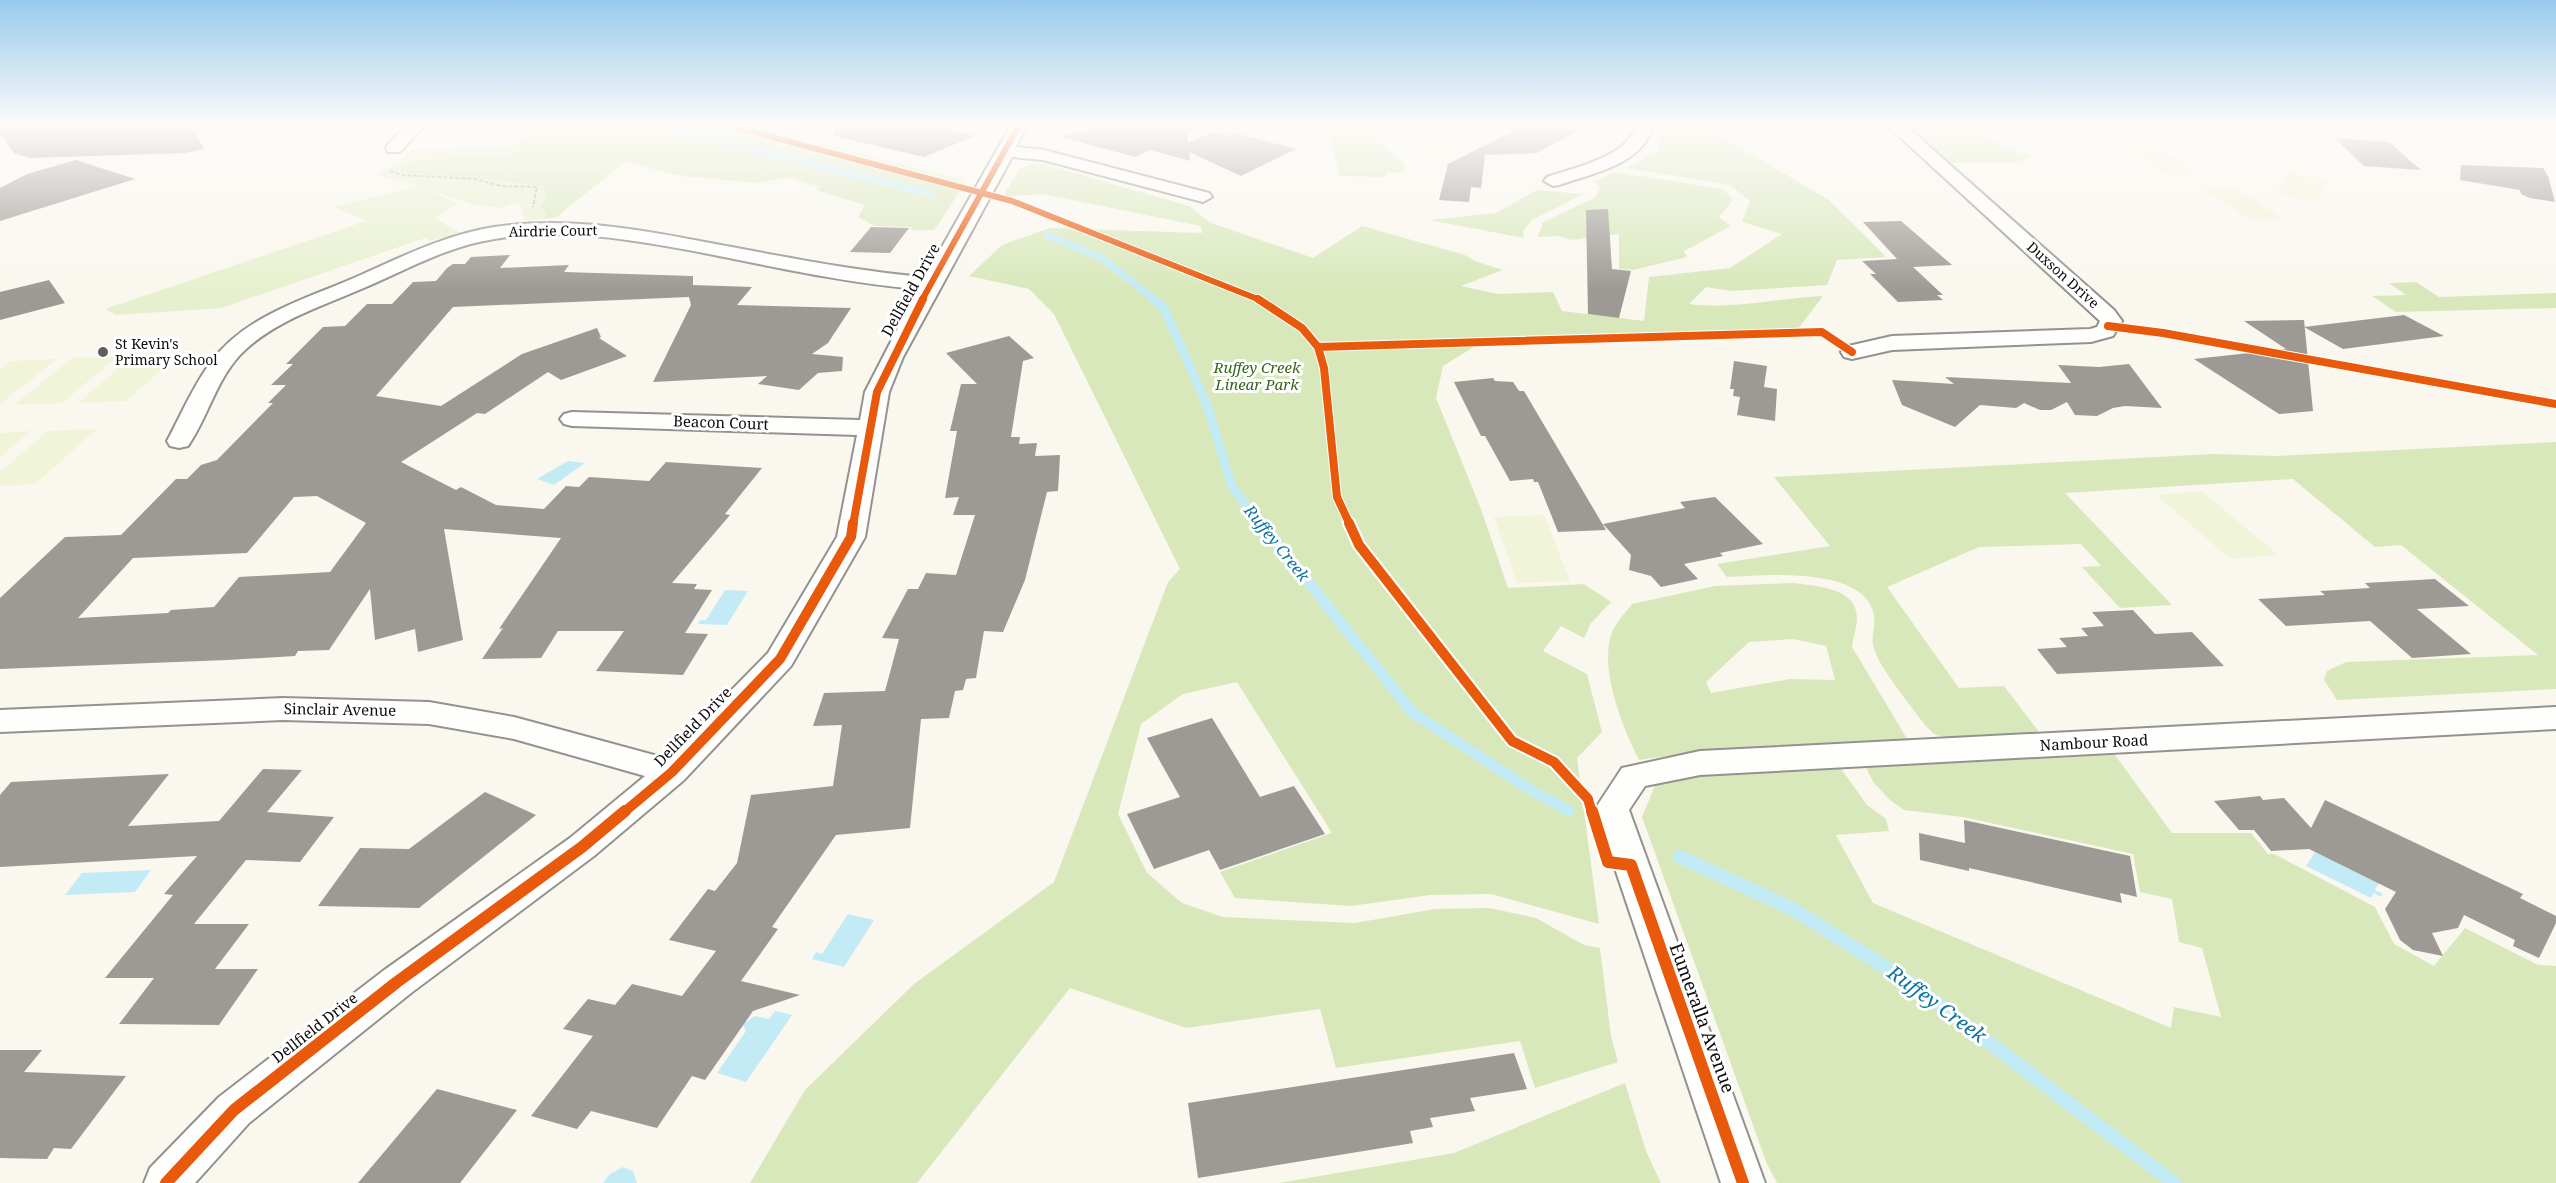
<svg xmlns="http://www.w3.org/2000/svg" width="2556" height="1183" viewBox="0 0 2556 1183" font-family="'Noto Serif',serif">
<style>
.green{fill:#e7f0ce}
.forest{fill:#d8e8bb;fill-rule:evenodd}
.pitch{fill:#f0f4d8}
.water{fill:#c3ebf6}
.lines{fill:none;stroke-linecap:round;stroke-linejoin:round}
.stream-far3{stroke:#c3ebf6;stroke-width:7}
.stream-far2{stroke:#c3ebf6;stroke-width:9}
.stream-far1{stroke:#c3ebf6;stroke-width:11}
.stream{stroke:#c3ebf6;stroke-width:14}
.building{fill:#9d9a95;fill-rule:evenodd}
.street-casing{stroke:#93928e;stroke-width:4}
.path{stroke:#b7b6b5;stroke-width:2;stroke-dasharray:4 2;stroke-linecap:butt}
.street{fill:#fefefd;fill-rule:evenodd}
.cycleway-far3-casing{stroke:#fff;stroke-width:8}
.cycleway-far2-casing{stroke:#fff;stroke-width:10}
.cycleway-far1-casing{stroke:#fff;stroke-width:14}
.cycleway-casing{stroke:#fff;stroke-width:16}
.cycleway-far3{stroke:#e8590c;stroke-width:6}
.cycleway-far2{stroke:#e8590c;stroke-width:8}
.cycleway-far1{stroke:#e8590c;stroke-width:10}
.cycleway{stroke:#e8590c;stroke-width:12}
.poi-dot{fill:#5f5e5b;stroke:#fff;stroke-width:2}
.labels{text-anchor:middle;stroke-width:6;stroke-linejoin:round;paint-order:stroke}
.far-street-label{font-size:14px;fill:#0c0c0c;stroke:#fff}
.far-poi-label{font-size:14px;fill:#0c0c0c;stroke:#fff;text-anchor:start}
.street-label{font-size:15px;fill:#0c0c0c;stroke:#fff}
.park-label{font-size:15px;font-style:italic;fill:#33661a;stroke:#fff}
.water-label{font-size:16px;font-style:italic;fill:#1074a2;stroke:#fff}
.near-street-label{font-size:18px;fill:#0c0c0c;stroke:#fff}
.near-water-label{font-size:20px;font-style:italic;fill:#1074a2;stroke:#fff}
</style>
<rect width="100%" height="100%" fill="#faf7ef"/>
<path class="green" d="M586 125H751L965 180 937 227 772 173 608 157 558 218 525 220 520 205 513 203 501 208 474 205 427 188 457 204 435 218 459 233 431 241 425 238 221 308 116 315 105 309 366 221 334 207 418 186 379 176 412 149 542 144Z"/>
<path class="forest" d="M537 125H712L780 147 798 141 964 185 934 230H911L912 227 875 226 858 217 865 205 815 190 823 187 791 177 758 183 681 176 625 162 556 217 545 218 547 213 540 207 546 196 544 186C498 179 453 177 407 173L398 169 421 160 504 156Z
M1326 125H1359L1404 163V173L1387 172 1384 177 1340 176Z
M1660 125H1733L1708 129 1829 200 1886 257 1837 260 1827 285 1731 291 1706 287 1689 304C1732 310 1779 298 1823 296L1795 333 1482 342 1443 366 1436 398 1481 509 1508 588 1584 584 1611 602 1591 623 1584 638 1561 626 1543 651 1587 674 1602 732 1577 758 1599 924 1491 894 1430 895 1351 906 1235 898 1220 872 1332 833 1237 682 1183 694 1141 724 1118 814 1147 873 1182 903 1223 917 1355 923 1435 909 1489 908 1536 918 1584 945 1600 948 1611 1036 1618 1062 1535 1088 1520 1041 1336 1068 1320 1009 1186 1028 1070 988 917 1183H750L805 1090 914 984 1054 882 1168 582 1180 569 1054 314 1029 289 969 276 1002 245 1050 228 1202 233 1201 226 1042 194 1003 197 1020 168 1032 164 1047 165 1189 206 1211 223 1313 258 1362 226 1465 255 1475 261 1503 270 1461 286 1498 294 1553 292 1562 311 1644 321 1649 277 1730 268 1782 234 1742 222 1750 201 1730 185 1625 168 1657 152Z
M1906 125H1956L2029 155 2027 159 2013 163H1949Z
M1615 172 1722 189 1732 197V201L1719 217 1731 226 1684 251 1687 257 1633 270 1619 269V234L1572 240 1558 236 1538 237 1543 222 1594 198 1600 189 1595 181Z
M1537 190 1584 194 1532 220 1523 231 1524 238 1429 220 1496 213Z
M2416 282 2439 297 2556 293V308L2396 312 2372 296 2406 295 2389 283Z
M2556 442V689L2337 700 2324 680 2327 671 2346 662 2538 655 2401 545 2375 547 2293 479 2065 493 2172 605 2120 608 2082 567 2101 566 2081 544 1979 547 1887 587 1959 688 2004 686 2039 732 1950 739 1934 734 1925 725C1911 706 1881 670 1874 649 1869 634 1880 622 1870 604 1849 567 1762 575 1727 577L1717 564 1830 546 1774 477 2214 454 2277 456Z
M1792 583C1815 586 1857 587 1857 618 1857 627 1853 638 1852 647L1909 742 1695 752 1639 760C1623 728 1597 666 1613 630 1617 621 1626 612 1632 604L1715 586ZM1793 639 1826 646 1835 680 1790 679 1711 693 1706 682 1749 642Z
M2115 755 2172 833H2251L2268 854H2274L2375 907 2394 944 2434 966 2465 928 2538 965 2556 966V1183H1777L1767 1164 1642 817 1657 781 1707 772 1839 766 1867 805 1886 819 1889 831 1836 835 1873 903 2171 1028 2174 1007 2221 1017 2202 948 2179 942 2172 899 2140 892 2133 854 1963 817 1904 810 1890 800 1874 783 1865 766Z
M1625 1083 1646 1151 1661 1183H1279L1454 1153Z"/>
<path class="pitch" d="M1429 129 1463 151 1434 156 1401 133Z
M2152 144 2193 170 2161 171 2121 145Z
M2290 172 2328 180 2317 202 2278 194Z
M2236 189 2285 219 2251 220 2204 190Z
M178 355 126 401 78 403 133 356Z
M117 357 62 403 14 405 72 358Z
M57 359 0 404V369L11 361Z
M97 429 35 484 0 486V472L48 431Z
M31 431 0 457V433Z
M2202 491 2278 555 2230 559 2156 495Z
M1544 515 1570 581 1517 583 1494 517Z"/>
<path class="water" d="M568 461 585 463 554 485 537 479Z
M725 590 748 591 727 625 698 624 700 620H706Z
M2315 852 2379 883 2375 890 2383 894 2381 897 2374 893 2371 898 2306 866Z
M151 870 135 892 65 895 82 873Z
M848 914 874 920 844 967 812 959 816 952 822 954Z
M775 1011 792 1015 746 1082 717 1073 746 1031 743 1024 755 1016 769 1019Z
M623 1167 633 1171 637 1183H603L610 1174Z"/>
<g class="lines">
<path class="stream-far3" d="M658 125 931 194
M1047 235 1102 258 1155 300"/>
<path class="stream-far2" d="M1153 299 1164 308 1208 408 1232 487 1262 525"/>
<path class="stream-far1" d="M1261 523 1413 713 1534 792 1569 811"/>
<path class="stream" d="M1680 857 1793 909 1912 984 2174 1183"/>
</g>
<path class="building" d="M0 125H191L204 149 185 153 29 158 14 153 0 133Z
M836 125H935L975 136 924 157 834 136Z
M1091 125H1204L1187 133 1188 143 1214 132 1229 136 1235 133 1296 149 1241 176 1189 152 1190 161 1150 150 1135 157 1058 136 1090 130Z
M1526 125 1539 128 1587 126 1537 153 1485 155 1481 188 1471 187 1469 202 1439 200 1448 164Z
M2335 138 2389 142 2421 170 2364 166Z
M76 160 135 179 0 221V188L27 174Z
M2461 165 2543 168 2548 176 2555 202 2530 198 2521 194 2520 190 2460 180Z
M1608 209 1612 269 1631 271 1619 318 1588 314 1586 210Z
M1901 221 1952 265 1913 267 1943 295H1937L1943 300 1898 302 1870 274H1876L1862 261 1897 259 1863 222Z
M871 227 909 228 890 253 850 252Z
M510 255 500 268 569 265 564 272 693 276V285L752 287 737 305 851 308 828 343 812 354 843 357 842 371 818 373 799 390 758 384 767 376 653 382 691 305 689 297 453 307 376 396 441 406 522 354 597 328 601 337 599 338 627 356 561 380 548 372 485 414 477 413 401 462 456 490 461 487 496 505 544 509 566 486 579 487 589 477 649 481 666 462 762 468 725 514 730 515 672 583 697 584 694 589 712 590 685 633 708 634 683 675 596 671 624 631H558L541 658 482 659 503 628 499 629 561 538 444 529 463 640 418 652 415 629 375 640 370 589 329 650 298 651 295 656 227 660 0 669V598L65 537 121 535 176 479H187L201 465 217 460 273 403H268L286 385H271L293 364H286L323 327 345 326 367 304H392L413 282 436 281 447 268 453 264H465L471 257ZM317 496 366 523 330 572 239 577 214 607 171 610 168 613 78 618 133 558 247 553 294 497Z
M49 280 65 303 0 320V292Z
M2404 315 2444 336 2343 349 2304 327Z
M2304 320 2313 411 2279 414 2194 359 2286 349 2244 321Z
M1009 336 1034 358 1023 361 1011 437H1020L1019 444 1037 443 1035 456 1060 455 1058 491 1047 492 1025 580 1003 632 984 631 976 678 966 679 963 690 955 691 949 718 921 719 910 828 836 835 772 927 778 929 741 981 800 995 753 1011 705 1080 692 1076 657 1128 591 1111 577 1129 531 1116 593 1036 563 1029 588 999 615 1005 632 984 682 996 716 951 669 940 708 889 715 891 737 863 751 795 833 786 842 725 813 726 824 693 885 691 899 639 882 638 908 589H918L926 573 956 575 975 515H953L959 497 945 498 957 431H950L961 384H977L946 353Z
M1734 361 1767 366 1764 387 1777 389 1775 421 1737 415 1740 397 1733 396 1734 389H1730Z
M2129 364 2162 408 2125 406 2113 408 2097 416 2075 415 2067 402 2051 410H2040L2024 403 2016 408 1980 405 1955 427 1902 405 1892 380 1954 384 1945 377 2071 383 2058 365 2099 367Z
M1493 378 1495 381 1513 382 1519 391H1524L1606 530 1558 532 1538 482H1534L1533 479 1510 481 1485 436H1481L1454 382Z
M1715 497 1763 544 1720 553 1723 556 1684 564 1698 579 1661 587 1651 576 1629 570 1631 555 1603 524 1685 508 1680 502Z
M2435 579 2469 606 2417 609 2471 654 2412 658 2370 621 2286 626 2258 599 2325 595 2320 591 2370 588 2365 583Z
M2133 610 2155 634 2192 632 2224 666 2057 674 2037 649 2067 647 2059 638 2088 636 2081 628 2104 626 2092 612Z
M1212 718 1260 797 1294 786 1325 834 1220 870 1209 850 1154 869 1127 814 1180 797 1147 738Z
M263 769 302 770 267 812 334 817 300 862 246 860 194 924H249L215 969H258L219 1025 119 1024 154 978H105L173 895 164 894 197 856 0 867V795L11 782 169 774 128 826 219 821Z
M485 792 536 815 419 908 318 906 360 848 409 849Z
M2260 796 2263 800 2284 798 2311 828 2325 800 2523 894 2520 898 2556 916V923L2539 958 2513 946 2515 940 2464 915 2458 928 2432 933 2443 956 2413 950 2400 940 2385 909 2396 892 2309 849 2271 851 2254 830H2239L2214 801Z
M1964 820 2130 856 2137 897 2120 893 2122 903 1969 868V871L1920 860 1919 833 1965 843Z
M0 1050H42L24 1072 126 1076 71 1149 54 1148 47 1159 0 1158Z
M1514 1053 1527 1089 1470 1098 1475 1111 1430 1118 1433 1127 1410 1131 1413 1143 1198 1178 1188 1103Z
M437 1089 517 1110 460 1183H358Z"/>
<g class="lines">
<defs>
<path id="street" d="M407 125H425L400 152H388L386 148 388 144Z
M1011 125H1027L1016 147 1044 150 1209 193 1212 197 1203 202 1043 160 1012 157 903 357 889 392 865 537 791 666 684 780 594 856 411 993 249 1123 195 1183H144L150 1168 219 1097 383 971 570 838 645 776 514 739 429 724 283 720 0 732V710L283 698 429 702 514 717 665 758 768 653 837 537 857 435 572 426 564 424 560 419 564 414 572 412 860 420 865 392 918 289C846 283 775 267 704 253 630 239 553 225 479 242 439 251 403 271 366 287 323 306 272 321 239 356 215 383 208 417 188 446L179 448 170 446 167 441C181 415 193 386 211 362 245 316 303 300 354 278 399 258 444 235 494 227 567 216 639 229 710 243 781 256 852 271 925 277Z
M1636 125H1652C1646 164 1590 174 1559 185L1553 186 1544 181 1547 177C1573 168 1630 156 1636 125Z
M1887 125H1905L2114 310 2122 321 2113 336 2091 342 1892 350 1852 359 1844 357 1841 352 1844 347 1892 336 2090 329 2097 327 2100 321Z
M2556 707V729L1700 775 1645 786 1629 810 1765 1183H1721L1595 809 1622 768 1700 751Z"/>
</defs>
<use href="#street" class="street-casing"/>
<path class="path" d="M390 171 403 175 475 179 501 186 537 187 533 207"/>
<use href="#street" class="street"/>
<defs>
<path id="cycleway-far3" d="M727 125 1012 201 1260 300
M922 300 1019 125"/>
<path id="cycleway-far2" d="M1258 299 1302 328 1318 347 1324 368 1337 497 1350 525
M2108 326 2163 333 2556 404
M1318 347 1822 332 1852 352
M853 525 877 392 923 299"/>
<path id="cycleway-far1" d="M1349 523 1359 545 1512 741 1554 762 1588 799 1592 813
M623 813 672 772 780 659 851 537 853 523"/>
<path id="cycleway" d="M1592 811 1608 862 1631 865 1743 1183
M166 1183 234 1110 397 982 582 847 625 811"/>
</defs>
<use href="#cycleway-far3" class="cycleway-far3-casing"/>
<use href="#cycleway-far2" class="cycleway-far2-casing"/>
<use href="#cycleway-far1" class="cycleway-far1-casing"/>
<use href="#cycleway" class="cycleway-casing"/>
<use href="#cycleway-far3" class="cycleway-far3"/>
<use href="#cycleway-far2" class="cycleway-far2"/>
<use href="#cycleway-far1" class="cycleway-far1"/>
<use href="#cycleway" class="cycleway"/>
</g>
<linearGradient id="sky" x2="0" y2="1"><stop stop-color="#99caee"/><stop offset="0.43" stop-color="#fdfbf8"/><stop offset="1" stop-color="#fdfbf8" stop-opacity="0"/></linearGradient>
<rect width="2556" height="291" fill="url(#sky)"/>
<circle class="poi-dot" cx="103" cy="352" r="6"/>
<g class="labels">
<g class="far-street-label">
<text transform="translate(553 231) rotate(-1)" y="5">Airdrie Court</text>
<text transform="translate(2063 275) rotate(42)" y="5">Duxson Drive</text>
</g>
<g class="far-poi-label">
<text x="115" y="349">St Kevin's<tspan x="115" dy="16">Primary School</tspan></text>
</g>
<g class="street-label">
<text transform="translate(911 290) rotate(-61)" y="5">Dellfield Drive</text>
<text transform="translate(721 423) rotate(2)" y="5">Beacon Court</text>
<text transform="translate(340 710) rotate(1)" y="5">Sinclair Avenue</text>
<text transform="translate(693 727) rotate(-46)" y="5">Dellfield Drive</text>
<text transform="translate(2094 743) rotate(-3)" y="5">Nambour Road</text>
<text transform="translate(315 1028) rotate(-38)" y="5">Dellfield Drive</text>
</g>
<g class="park-label">
<text x="1257" y="373">Ruffey Creek<tspan x="1257" dy="17">Linear Park</tspan></text>
</g>
<g class="water-label">
<text transform="translate(1277 543) rotate(51)" y="6">Ruffey Creek</text>
</g>
<g class="near-street-label">
<text transform="translate(1702 1018) rotate(70)" y="6">Eumeralla Avenue</text>
</g>
<g class="near-water-label">
<text transform="translate(1937 1004) rotate(36)" y="7">Ruffey Creek</text>
</g>
</g>
</svg>
